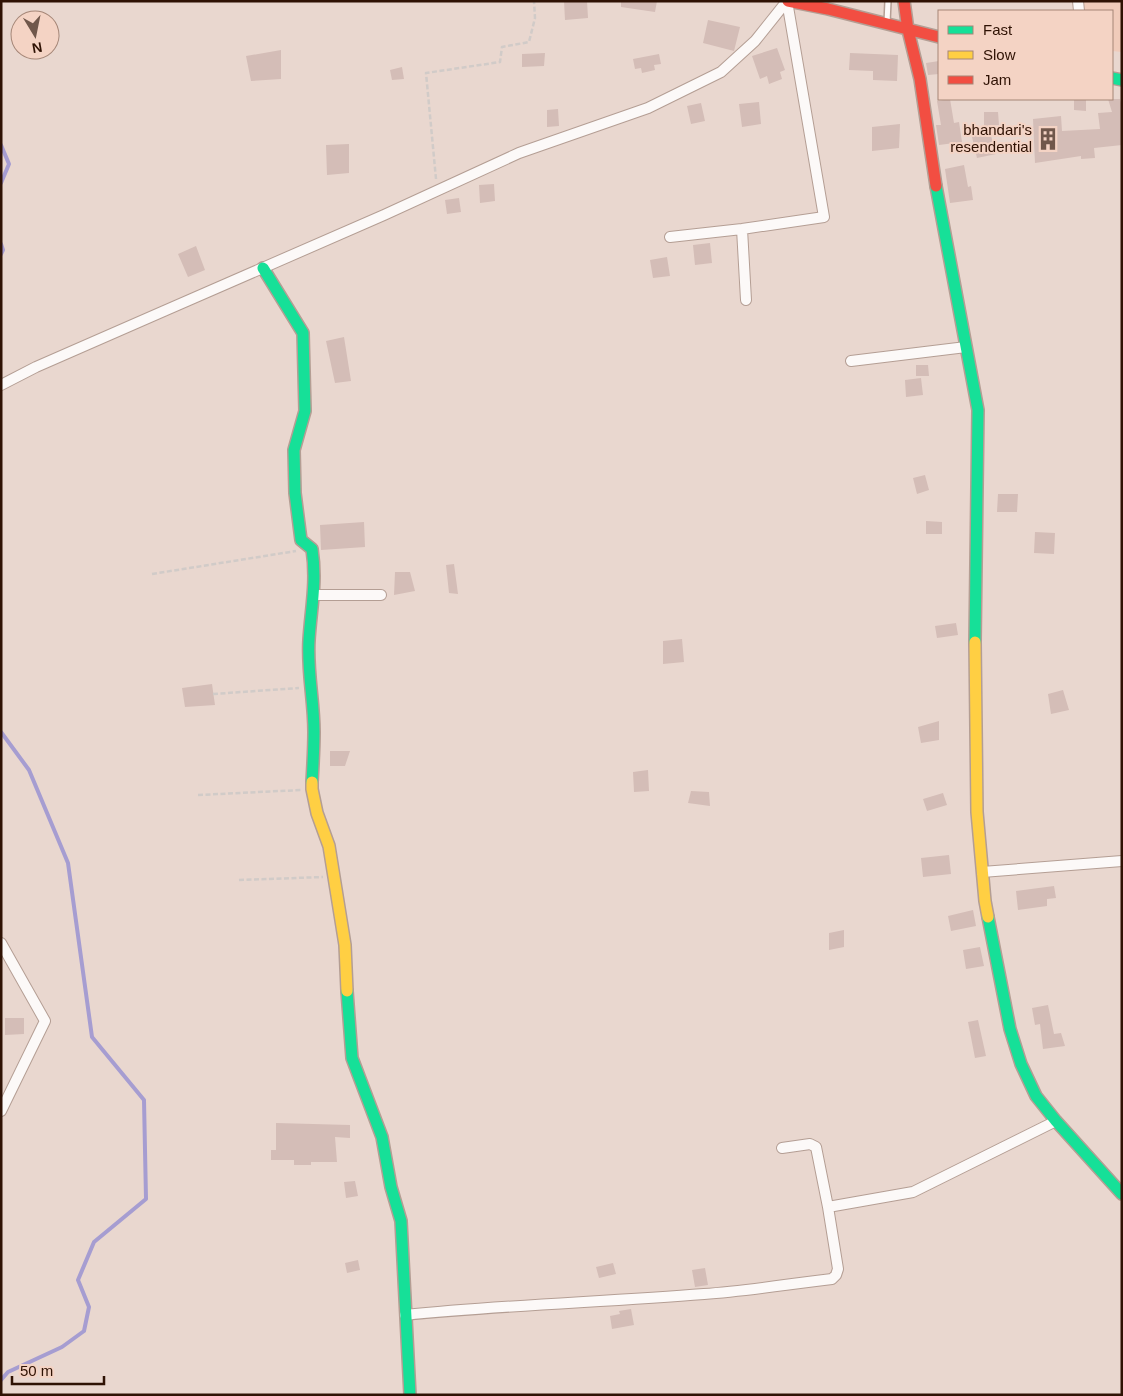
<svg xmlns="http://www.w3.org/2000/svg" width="1123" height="1396" viewBox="0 0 1123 1396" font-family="Helvetica,sans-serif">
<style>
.green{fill:#f0cbba}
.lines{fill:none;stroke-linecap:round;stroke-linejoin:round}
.stream{stroke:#a69dd1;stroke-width:4}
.building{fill:#d4bdb7}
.lane-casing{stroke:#b49e94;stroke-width:8}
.street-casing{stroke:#b49e94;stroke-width:12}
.fast-casing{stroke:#b49e94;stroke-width:14}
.slow-casing{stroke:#b49e94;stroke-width:14}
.jam-casing{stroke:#b49e94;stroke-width:14}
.path{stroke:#d1cbc8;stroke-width:2.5;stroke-dasharray:5 2.5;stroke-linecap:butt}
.lane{stroke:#fcf9f8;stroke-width:5}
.street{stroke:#fcf9f8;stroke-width:10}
.fast{stroke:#16e098;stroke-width:11}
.slow{stroke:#ffcf43;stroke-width:11}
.jam{stroke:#f24e42;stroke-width:11}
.labels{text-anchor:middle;stroke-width:4;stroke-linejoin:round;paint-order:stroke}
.poi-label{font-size:15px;fill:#2f1204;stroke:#f4d3c4;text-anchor:end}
</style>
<rect width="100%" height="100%" fill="#e9d7cf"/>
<path class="green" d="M1082 1H1122V52L1112 51V11H1082Z"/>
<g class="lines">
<path class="stream" d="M1 145 9 164 1 183
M1 244 3 250 1 254
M1 732 29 770 68 863 92 1037 144 1100 146 1199 94 1242 78 1280 89 1307 84 1331 62 1347 8 1372 1 1380"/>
</g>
<path class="building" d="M564 1H587L588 18 565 20Z
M621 1H657L655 12 621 7Z
M708 20 740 27 734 51 703 43Z
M777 48 785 70 780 72 782 79 769 84 767 76 760 79 752 56Z
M281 50V79L251 81 246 56Z
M545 53 544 66 522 67V54Z
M850 53 898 55 897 81 873 80V71L849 70Z
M659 54 661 64 654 65 655 70 642 73 641 68 635 69 633 59Z
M939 61V74L928 75 926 63Z
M402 67 404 79 392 80 390 70Z
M950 99 954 123 959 122 962 142 939 145 936 125H941L937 101Z
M1074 99H1086V111L1074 110Z
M1108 99H1120L1122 107V145L1094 148 1095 158 1081 159V156L1035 163 1033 119 1061 116 1062 131 1100 129 1098 113 1112 112Z
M759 102 761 124 742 127 739 104Z
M701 103 705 121 691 124 687 106Z
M558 109 559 126 547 127V110Z
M984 112H998L999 125 984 126Z
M900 124 899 148 872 151V127Z
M989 128 996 154 977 158 971 133Z
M349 144V173L327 175 326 145Z
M964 165 968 187 971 186 973 200 950 203 945 169Z
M494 184 495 201 480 203 479 185Z
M459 198 461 212 447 214 445 200Z
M710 243 712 263 695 265 693 245Z
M196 246 205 270 188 277 178 254Z
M667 257 670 276 653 278 650 260Z
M344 337 351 381 335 383 326 341Z
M916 365H928L929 376H916Z
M921 378 923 395 906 397 905 380Z
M925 475 929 490 917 494 913 478Z
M998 494H1018L1017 512H997Z
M926 521 942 522V534H926Z
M364 522 365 547 321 550 320 525Z
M1035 532 1055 533 1054 554 1034 553Z
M454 564 458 594 449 593 446 565Z
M395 572H410L415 591 394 595Z
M956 623 958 635 937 638 935 626Z
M682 639 684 662 663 664V641Z
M212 684 215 705 185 707 182 688Z
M1063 690 1069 710 1051 714 1048 694Z
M939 721V740L921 743 918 727Z
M330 751H350L345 766H330Z
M648 770 649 791 634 792 633 772Z
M691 791 709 792 710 806 688 803Z
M943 793 947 805 927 811 923 799Z
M949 855 951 874 923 877 921 858Z
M1054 886 1056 898 1047 899V906L1018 910 1016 891Z
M973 910 976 926 951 931 948 916Z
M844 930V947L829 950V933Z
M980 947 984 966 966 969 963 950Z
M1048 1005 1054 1034 1061 1033 1065 1046 1043 1049 1040 1024 1035 1025 1032 1008Z
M5 1018H24V1034L5 1035Z
M978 1020 986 1056 975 1058 968 1022Z
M276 1123 350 1125V1138L335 1137 337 1162H311V1165H294V1160H271V1150H276Z
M355 1181 358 1196 346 1198 344 1182Z
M358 1260 360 1270 347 1273 345 1263Z
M613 1263 616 1274 599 1278 596 1267Z
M705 1268 708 1285 695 1287 692 1270Z
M631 1309 634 1325 612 1329 610 1316 620 1314 619 1311Z"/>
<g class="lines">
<defs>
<path id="lane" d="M887 23 888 1"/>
<path id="street" d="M1078 1 1079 11
M742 229 746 300
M670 237 742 229 824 217 787 1
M851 361 966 347
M1 385 36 367 164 311 384 215 519 153 648 108 721 72 755 41 787 1
M315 595H381
M982 872 1122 861
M1 943 45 1021 1 1111
M782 1148 810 1144 816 1147 828 1207
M405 1315C504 1305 604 1302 704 1294 747 1291 789 1284 832 1279L836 1275 838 1269 828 1207 913 1192 1056 1121"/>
<path id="fast" d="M1112 78 1122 80
M936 186 978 410 975 642
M263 268 303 333 305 411 294 450 295 493 301 540 312 549C317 582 311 608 309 640 307 671 314 701 314 732 314 748 313 765 312 782
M988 917 1010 1029 1021 1064 1036 1096 1056 1121 1122 1194
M347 991 352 1058 382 1137 391 1187 401 1221 410 1395"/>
<path id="slow" d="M975 642 977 812 985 901 988 917
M312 782V789L317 813 329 846 345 945 347 991"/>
<path id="jam" d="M788 1 828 9 939 37
M904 1 908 30 920 79 936 186"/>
</defs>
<use href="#lane" class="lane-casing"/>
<use href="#street" class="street-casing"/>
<use href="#fast" class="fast-casing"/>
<use href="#slow" class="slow-casing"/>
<use href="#jam" class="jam-casing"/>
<path class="path" d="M436 179 426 73 500 62 502 47 529 42 535 18 534 1
M152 574 296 551
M213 694 299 688
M198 795 301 790
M239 880 323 877"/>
<use href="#lane" class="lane"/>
<use href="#street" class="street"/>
<use href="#fast" class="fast"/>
<use href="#slow" class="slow"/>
<use href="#jam" class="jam"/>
</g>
<defs>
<symbol id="building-bare" viewBox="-9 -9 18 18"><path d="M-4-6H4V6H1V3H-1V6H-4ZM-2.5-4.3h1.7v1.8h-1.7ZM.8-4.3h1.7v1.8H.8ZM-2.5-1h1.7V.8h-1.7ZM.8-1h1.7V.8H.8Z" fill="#70574b" stroke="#f4d3c4" stroke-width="2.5" paint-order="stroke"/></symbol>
</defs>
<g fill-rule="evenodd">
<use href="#building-bare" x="1032" y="123" width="32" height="32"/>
</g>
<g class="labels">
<g class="poi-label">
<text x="1032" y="135">bhandari's<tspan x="1032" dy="17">resendential</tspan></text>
</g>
</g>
<rect width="1123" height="1396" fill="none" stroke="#2f1204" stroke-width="5"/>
<rect x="938" y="10" width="175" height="90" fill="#f4d3c4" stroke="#a58677"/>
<rect x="948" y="26" width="25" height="8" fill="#16e098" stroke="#a58677"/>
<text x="983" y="35" font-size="15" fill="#2f1204">Fast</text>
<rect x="948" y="51" width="25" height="8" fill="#ffcf43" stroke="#a58677"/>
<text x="983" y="60" font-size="15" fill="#2f1204">Slow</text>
<rect x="948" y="76" width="25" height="8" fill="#f24e42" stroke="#a58677"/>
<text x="983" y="85" font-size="15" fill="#2f1204">Jam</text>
<g transform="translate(35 35) rotate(170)"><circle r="24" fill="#f4d3c4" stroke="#a58677"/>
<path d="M0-4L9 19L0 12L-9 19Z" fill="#70574b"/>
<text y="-8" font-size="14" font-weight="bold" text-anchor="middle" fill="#2f1204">N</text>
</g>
<path d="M12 1376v8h92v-8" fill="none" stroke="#2f1204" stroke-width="2.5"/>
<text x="20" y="1376" font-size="15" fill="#2f1204" stroke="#f4d3c4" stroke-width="4" paint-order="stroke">50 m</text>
</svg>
